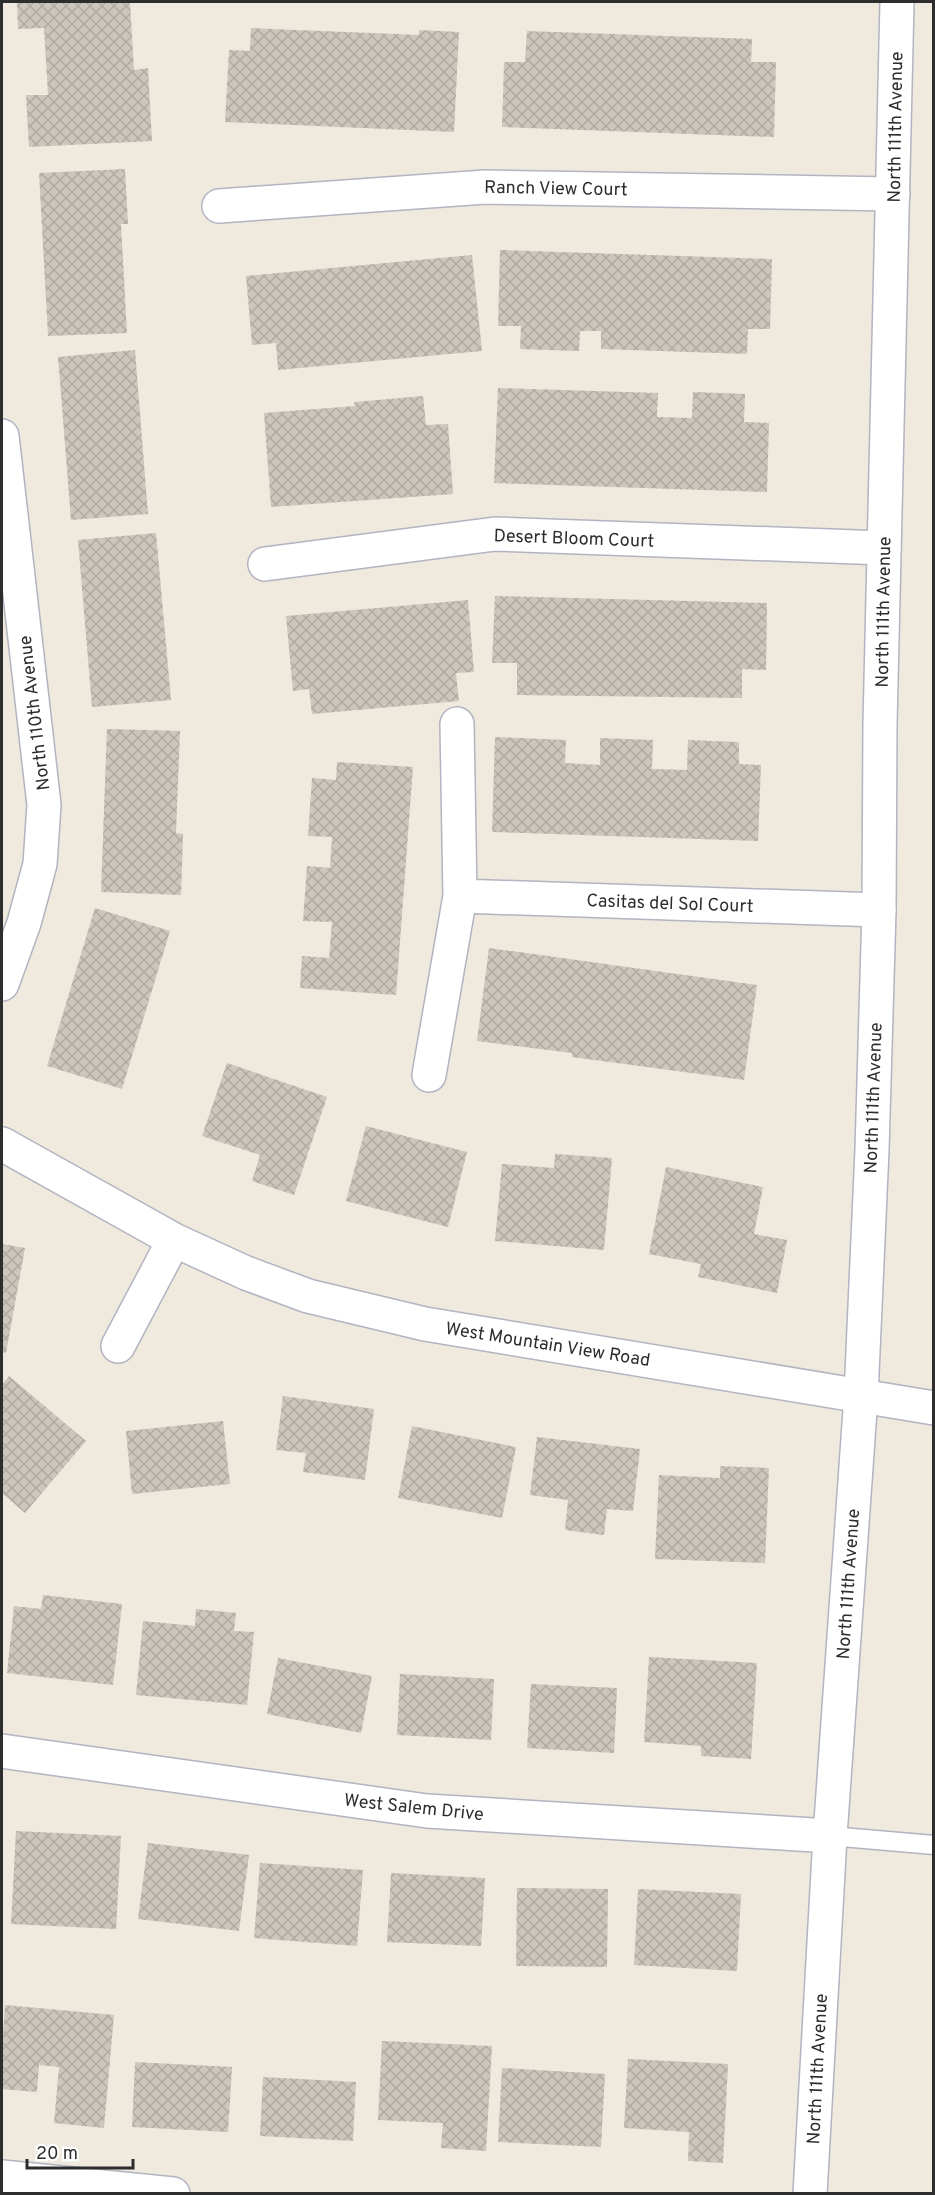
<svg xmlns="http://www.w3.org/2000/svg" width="935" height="2195" viewBox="0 0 935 2195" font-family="Overpass,sans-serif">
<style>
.building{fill:url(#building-cross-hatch)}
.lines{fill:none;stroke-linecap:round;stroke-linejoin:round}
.lane-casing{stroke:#b2b4c1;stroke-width:21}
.street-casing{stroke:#b2b4c1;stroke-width:36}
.secondary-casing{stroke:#b2b4c1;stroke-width:36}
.lane{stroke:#fff;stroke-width:18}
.street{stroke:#fff;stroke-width:33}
.secondary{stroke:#fff;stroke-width:33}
.labels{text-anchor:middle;stroke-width:5;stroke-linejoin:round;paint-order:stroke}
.street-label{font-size:18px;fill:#2d2d2d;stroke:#fff}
</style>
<defs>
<pattern id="building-cross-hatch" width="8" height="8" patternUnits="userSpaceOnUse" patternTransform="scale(1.5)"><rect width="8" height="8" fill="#cbc7bd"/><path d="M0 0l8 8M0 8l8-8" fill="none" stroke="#afaba3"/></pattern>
</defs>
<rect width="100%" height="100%" fill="#efe9de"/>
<path class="building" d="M17 2H130L134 70 148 68 152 141 29 147 26 95H48L44 28 18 29Z
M251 28 419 35V30L459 32 454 132 225 122 229 50 250 51Z
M527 31 752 39 751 62H776L774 137 502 127 504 62H525Z
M125 169 128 224H121L127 333 48 336 39 173Z
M500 250 772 259 770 329H748L747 354 601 349V331H580L579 351 520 349 521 326H498Z
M472 255 482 351 278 370 276 343 252 345 246 276Z
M135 350 148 514 71 520 58 357Z
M498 388 658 393 657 417 692 418 693 392 745 394 744 422 769 423 767 492 494 483Z
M423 396 426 425 448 424 453 494 271 507 264 413 355 406 354 402Z
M156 533 171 700 92 707 78 540Z
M495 596 767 603 766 670 742 669V698L517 695V663H492Z
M468 600 474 672 456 673 459 701 312 714 309 689 293 691 286 616Z
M107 729 180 731 176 833 183 834 181 895 101 892Z
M495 737 566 740 565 763 600 765V738L653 740 652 769 687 770 688 740 739 742V764L761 765 758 841 492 832Z
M337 762 413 767 396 995 300 988 302 956 329 958 332 922 303 921 307 866 330 868 332 837 308 836 312 778 336 780Z
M95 908 170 931 122 1089 47 1066Z
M489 948 757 985 744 1080 572 1057V1053L477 1041Z
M227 1063 327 1097 294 1195 252 1181 260 1155 202 1136Z
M366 1126 467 1152 448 1227 346 1201Z
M555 1154 612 1158 604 1250 495 1241 502 1164 554 1168Z
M666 1167 763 1187 754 1234 787 1240 777 1293 698 1277 701 1264 649 1254Z
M2 1244 25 1248 6 1353 2 1352Z
M9 1376 86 1441 25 1513 2 1493V1385Z
M283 1396 374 1409 365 1480 303 1472 306 1453 276 1450Z
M223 1421 230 1484 132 1494 126 1431Z
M412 1426 516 1447 502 1518 398 1498Z
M537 1437 640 1449 633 1511 607 1509 604 1535 565 1530 568 1500 530 1495Z
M720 1466 769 1468 765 1563 655 1559 659 1475 720 1478Z
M43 1595 122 1604 113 1685 7 1673 14 1606 41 1609Z
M196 1609 236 1613 234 1631 254 1632 247 1705 136 1695 143 1621 195 1626Z
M649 1657 757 1663 751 1759 701 1756V1746L644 1742Z
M278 1658 372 1676 361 1733 267 1714Z
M400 1674 494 1679 491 1740 397 1735Z
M531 1684 617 1688 614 1753 527 1748Z
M16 1831 121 1836 116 1929 11 1924Z
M148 1843 249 1855 239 1931 138 1919Z
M260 1863 363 1870 357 1946 254 1938Z
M391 1873 485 1878 481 1946 387 1942Z
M517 1888 608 1889 607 1967 516 1966Z
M638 1889 741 1894 737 1971 634 1965Z
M5 2005 114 2015 104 2128 54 2123 59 2067 39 2065 37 2092 2 2089V2052Z
M382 2041 492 2046 486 2151 441 2148 443 2123 378 2120Z
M628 2059 728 2064 723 2163 688 2161 689 2132 624 2128Z
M135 2062 232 2067 228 2132 132 2127Z
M502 2068 605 2074 601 2147 498 2142Z
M263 2077 356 2082 353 2141 260 2136Z"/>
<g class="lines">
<defs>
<path id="lane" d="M830 1836 934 1845"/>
<path id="street" d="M219 206 485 187 893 194
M2 436 44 805 40 864 24 923 2 984
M265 564 495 534 884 548
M460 896 879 910
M429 1075 460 896 457 724
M2 1144 174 1240 246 1273 308 1296 425 1324 934 1408
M118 1346 174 1240
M2 1751 427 1811 830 1836
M2 2177 173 2194"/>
<path id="secondary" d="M810 2194 830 1836 861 1396 872 1150 879 910 880 724 897 2"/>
</defs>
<use href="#lane" class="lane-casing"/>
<use href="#street" class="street-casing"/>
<use href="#secondary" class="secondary-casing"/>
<use href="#lane" class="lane"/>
<use href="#street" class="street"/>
<use href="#secondary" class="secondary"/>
</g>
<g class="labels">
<g class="street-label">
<text transform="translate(895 127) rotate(-89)" y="6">North 111th Avenue</text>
<text transform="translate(556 188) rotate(1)" y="6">Ranch View Court</text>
<text transform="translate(574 538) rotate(2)" y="6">Desert Bloom Court</text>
<text transform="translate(883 612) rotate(-89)" y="6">North 111th Avenue</text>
<text transform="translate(34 713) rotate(-97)" y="6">North 110th Avenue</text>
<text transform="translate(670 903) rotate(2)" y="6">Casitas del Sol Court</text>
<text transform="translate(873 1098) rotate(-88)" y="6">North 111th Avenue</text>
<text transform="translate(548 1344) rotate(9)" y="6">West Mountain View Road</text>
<text transform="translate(848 1584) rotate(-86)" y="6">North 111th Avenue</text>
<text transform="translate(414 1807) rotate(6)" y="6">West Salem Drive</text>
<text transform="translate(817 2069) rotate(-87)" y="6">North 111th Avenue</text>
</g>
</g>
<rect width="935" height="2195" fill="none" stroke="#2d2d2d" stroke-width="6"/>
<path d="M27 2159v9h106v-9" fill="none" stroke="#2d2d2d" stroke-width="3"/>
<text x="36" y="2159" font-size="18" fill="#2d2d2d" stroke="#ffffff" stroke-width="4.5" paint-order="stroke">20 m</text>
</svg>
